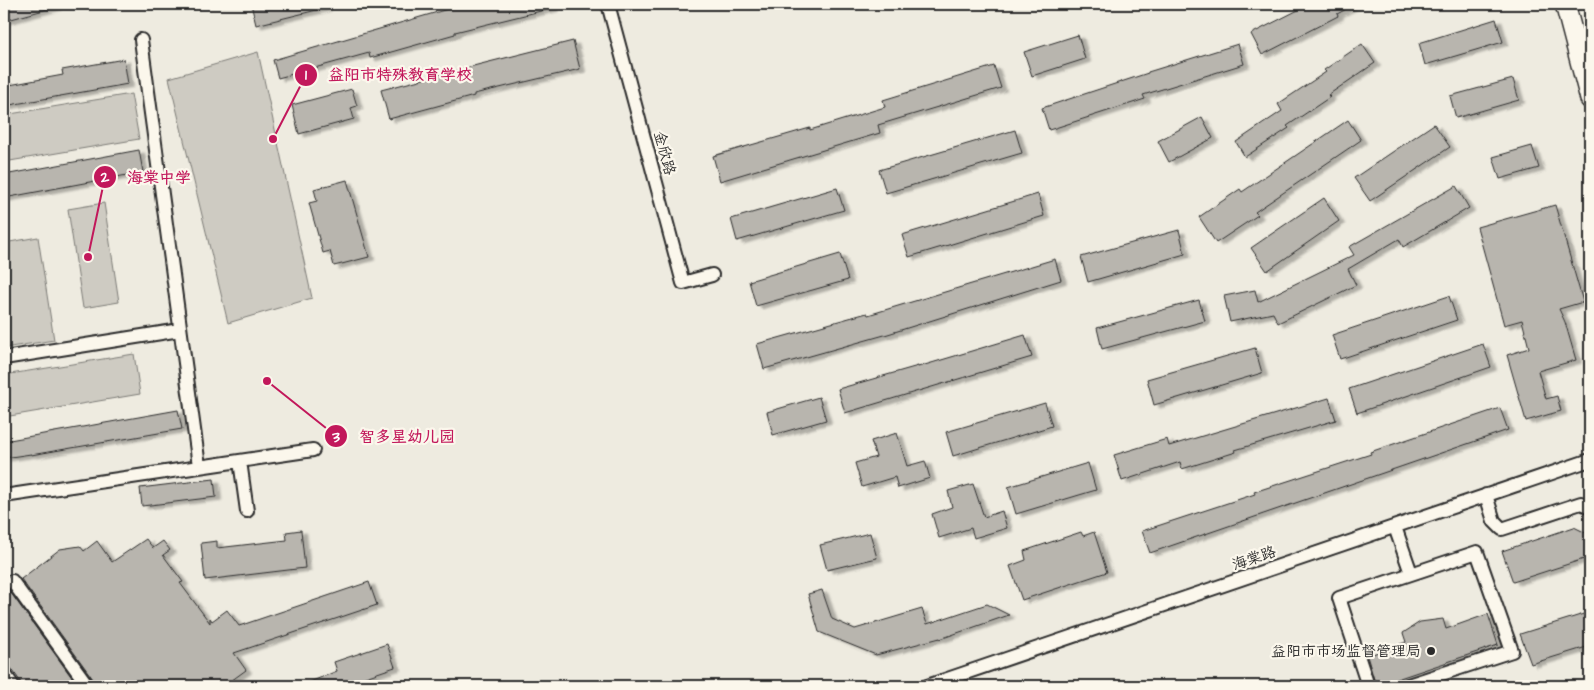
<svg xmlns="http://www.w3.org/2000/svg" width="1594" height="690" viewBox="0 0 1594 690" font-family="'Architects Daughter','LXGW WenKai TC',sans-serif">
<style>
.green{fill:#cecbc2;stroke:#7c7b76}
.building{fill:#b8b5ae;stroke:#2b2b2b;filter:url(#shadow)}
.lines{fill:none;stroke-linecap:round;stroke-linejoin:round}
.minor-casing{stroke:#2b2b2b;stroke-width:16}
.highway-casing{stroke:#2b2b2b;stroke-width:22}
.minor{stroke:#fbf7ec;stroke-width:12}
.highway{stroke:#fbf7ec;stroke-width:19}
.poi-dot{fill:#2b2b2b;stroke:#fbf7ec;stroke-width:2}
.labels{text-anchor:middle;stroke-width:4.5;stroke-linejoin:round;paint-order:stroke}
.street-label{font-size:15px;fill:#2b2b2b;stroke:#fbf7ec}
.poi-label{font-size:15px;fill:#2b2b2b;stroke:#fbf7ec;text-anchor:end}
.leader{fill:none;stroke:#c2185b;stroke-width:2}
.callout-dot{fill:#c2185b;stroke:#fbf7ec;stroke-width:2}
.mark-label{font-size:15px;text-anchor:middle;font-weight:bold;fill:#fff}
.callout-label{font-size:16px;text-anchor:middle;font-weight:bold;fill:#c2185b;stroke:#fbf7ec;stroke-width:4.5;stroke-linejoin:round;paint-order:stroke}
</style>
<defs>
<filter id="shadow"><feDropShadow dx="5.5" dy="3" stdDeviation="1" flood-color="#0004"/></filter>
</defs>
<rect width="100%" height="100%" fill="#eeebe0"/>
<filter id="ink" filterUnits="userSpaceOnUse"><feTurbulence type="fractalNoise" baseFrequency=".02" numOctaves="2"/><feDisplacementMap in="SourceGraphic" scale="10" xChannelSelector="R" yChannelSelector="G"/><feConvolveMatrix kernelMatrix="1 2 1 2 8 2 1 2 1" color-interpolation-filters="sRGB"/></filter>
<g filter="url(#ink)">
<path class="green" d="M258 52 312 298 228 323 169 78Z
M131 94 139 139 4 162V115Z
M104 203 119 302 83 308 68 209Z
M38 237 54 340 4 348V243Z
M134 354 140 394 4 417V375Z"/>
<path class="building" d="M4 4H55V7L4 21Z
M251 4H325V8L256 25Z
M465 4H552L553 8 455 32V34L370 58 369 53 278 78 273 60Z
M1310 4H1356L1337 14 1338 16 1262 55 1251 34Z
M1496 19 1503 42 1425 65 1419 43Z
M1078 35 1085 59 1032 76 1024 52Z
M573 41 580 69 474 94V96L389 119 381 90 481 64Z
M1238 44 1244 64 1143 95 1145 99 1049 130 1042 108 1148 73V72Z
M1362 44 1375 63 1328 95 1330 97 1287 126 1289 128 1245 157 1236 142 1282 111 1278 104 1326 72 1324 70Z
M124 59 128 84 4 106V86L63 75 62 70Z
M994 66 1001 88 878 125 880 133 720 181 713 156 810 128V130L885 107 883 100Z
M1513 79 1519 100 1456 118 1450 96Z
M352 89 357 106 351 108 354 119 299 134 292 105Z
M1202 117 1213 138 1169 162 1158 141Z
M1348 120 1361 140 1255 212 1258 215 1216 243 1199 217 1240 189 1242 192Z
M1434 124 1450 147 1370 201 1354 178Z
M1015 130 1022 153 886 193 879 170Z
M1532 146 1539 168 1500 179 1493 157Z
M139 150 143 172 4 198V175Z
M347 180 369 257 334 266 330 251 323 253 309 203 317 201 314 189Z
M1456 186 1469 208 1403 247 1399 239 1348 269 1356 285 1278 323 1273 313 1230 322 1224 296 1255 290 1258 302 1354 255 1349 247Z
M837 188 844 210 737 241 731 219Z
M1038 194 1044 216 909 257 902 235Z
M1324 198 1339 221 1267 271 1251 248Z
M1555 205 1583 302 1559 309 1565 322 1576 360 1538 371 1546 399 1557 396 1561 411 1526 421 1507 355 1529 348 1522 320 1504 325 1477 227Z
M1179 230 1185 254 1088 282 1081 257Z
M840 254 848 280 756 306 749 281Z
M1055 259 1061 280 888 334 764 369 757 344 867 313 868 315Z
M1449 296 1457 320 1340 359 1332 335Z
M1199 300 1205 321 1102 349 1097 328Z
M1025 335 1032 357 845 413 838 389 918 366V367Z
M1483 344 1491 367 1357 413 1349 389Z
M1255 348 1262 373 1154 405 1147 379Z
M819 397 826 420 773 435 767 412Z
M1329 398 1336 420 1235 450 1236 452 1182 469 1180 462 1122 481 1114 455 1167 439 1169 446Z
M1045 403 1052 426 953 456 946 432Z
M1500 408 1508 430 1150 553 1142 531 1255 494 1254 492 1371 454 1370 452Z
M178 410 182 429 31 455V454L4 458V441Z
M897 433 907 466 925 461 930 478 898 488 895 477 862 487 855 463 876 457 871 441Z
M1088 463 1096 490 1016 514 1008 487Z
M214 479 216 497 142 506 140 488Z
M973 484 984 517 1002 511 1007 528 974 538 971 528 939 538 932 514 952 507 948 491Z
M1574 527 1590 535V557L1513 582 1502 551Z
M301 530 305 568 205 580 201 543 217 541V548L287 540 286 532Z
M1081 532 1083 536 1094 532 1107 572 1022 600 1010 566 1026 560 1024 551Z
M870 533 877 558 827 570 820 545Z
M146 539 153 548 163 541 170 550 163 555 183 582 180 583 210 623V618L212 621 227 610 239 626 369 582 377 605 234 653 246 670 224 686H98L21 579 60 549 80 546 84 551 97 541 112 562Z
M8 589 78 686H21L20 681 11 668 4 665V592Z
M822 590 832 619 855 629 922 609 927 624 987 604 1009 615 940 639V638L876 655 819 632 808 594Z
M1590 612V646L1531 664 1520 634Z
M1488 614 1498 645 1376 686 1367 656 1406 642 1403 633 1420 622 1443 619 1446 629Z
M387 644 395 667 339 686H300L337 671 334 662Z"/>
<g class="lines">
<defs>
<path id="minor" d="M608 4 683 283 712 275
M141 40 199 466
M4 358 180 330
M240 461 247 511
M1486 495 1494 521 1502 529 1581 503 1590 507
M4 496 313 450
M1395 527 1411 573
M12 581 88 686
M4 673 13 686
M927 686 1590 460
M1368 686 1339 598 1477 552 1512 651 1405 686"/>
<path id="highway" d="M1565 4 1590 99"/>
</defs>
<use href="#minor" class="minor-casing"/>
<use href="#highway" class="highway-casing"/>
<use href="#minor" class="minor"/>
<use href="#highway" class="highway"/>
</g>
</g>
<circle class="poi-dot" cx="1431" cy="651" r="5"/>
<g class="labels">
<g class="street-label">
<text transform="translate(665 153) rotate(75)" y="5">金欣路</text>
<text transform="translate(1254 558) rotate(-19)" y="5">海棠路</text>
</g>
<g class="poi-label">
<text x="1421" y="656">益阳市市场监督管理局</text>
</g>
</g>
<path class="leader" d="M273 139L306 75M88 257L105 177M267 381L336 436"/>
<g class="callout-dot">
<circle cx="273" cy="139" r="5"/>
<circle cx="88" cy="257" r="5"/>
<circle cx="267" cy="381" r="5"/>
<circle cx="306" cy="75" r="12"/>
<circle cx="105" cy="177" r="12"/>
<circle cx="336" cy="436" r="12"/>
</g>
<g class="mark-label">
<text x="306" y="80">1</text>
<text x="105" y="182">2</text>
<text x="336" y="442">3</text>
</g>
<g class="callout-label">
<text x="400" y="80">益阳市特殊教育学校</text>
<text x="159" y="183">海棠中学</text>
<text x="407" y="442">智多星幼儿园</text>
</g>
<rect width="1594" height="690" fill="none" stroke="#fbf7ec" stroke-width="20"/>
<rect x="10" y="10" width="1574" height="670" fill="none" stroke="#2b2b2b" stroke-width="2" filter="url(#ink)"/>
</svg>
